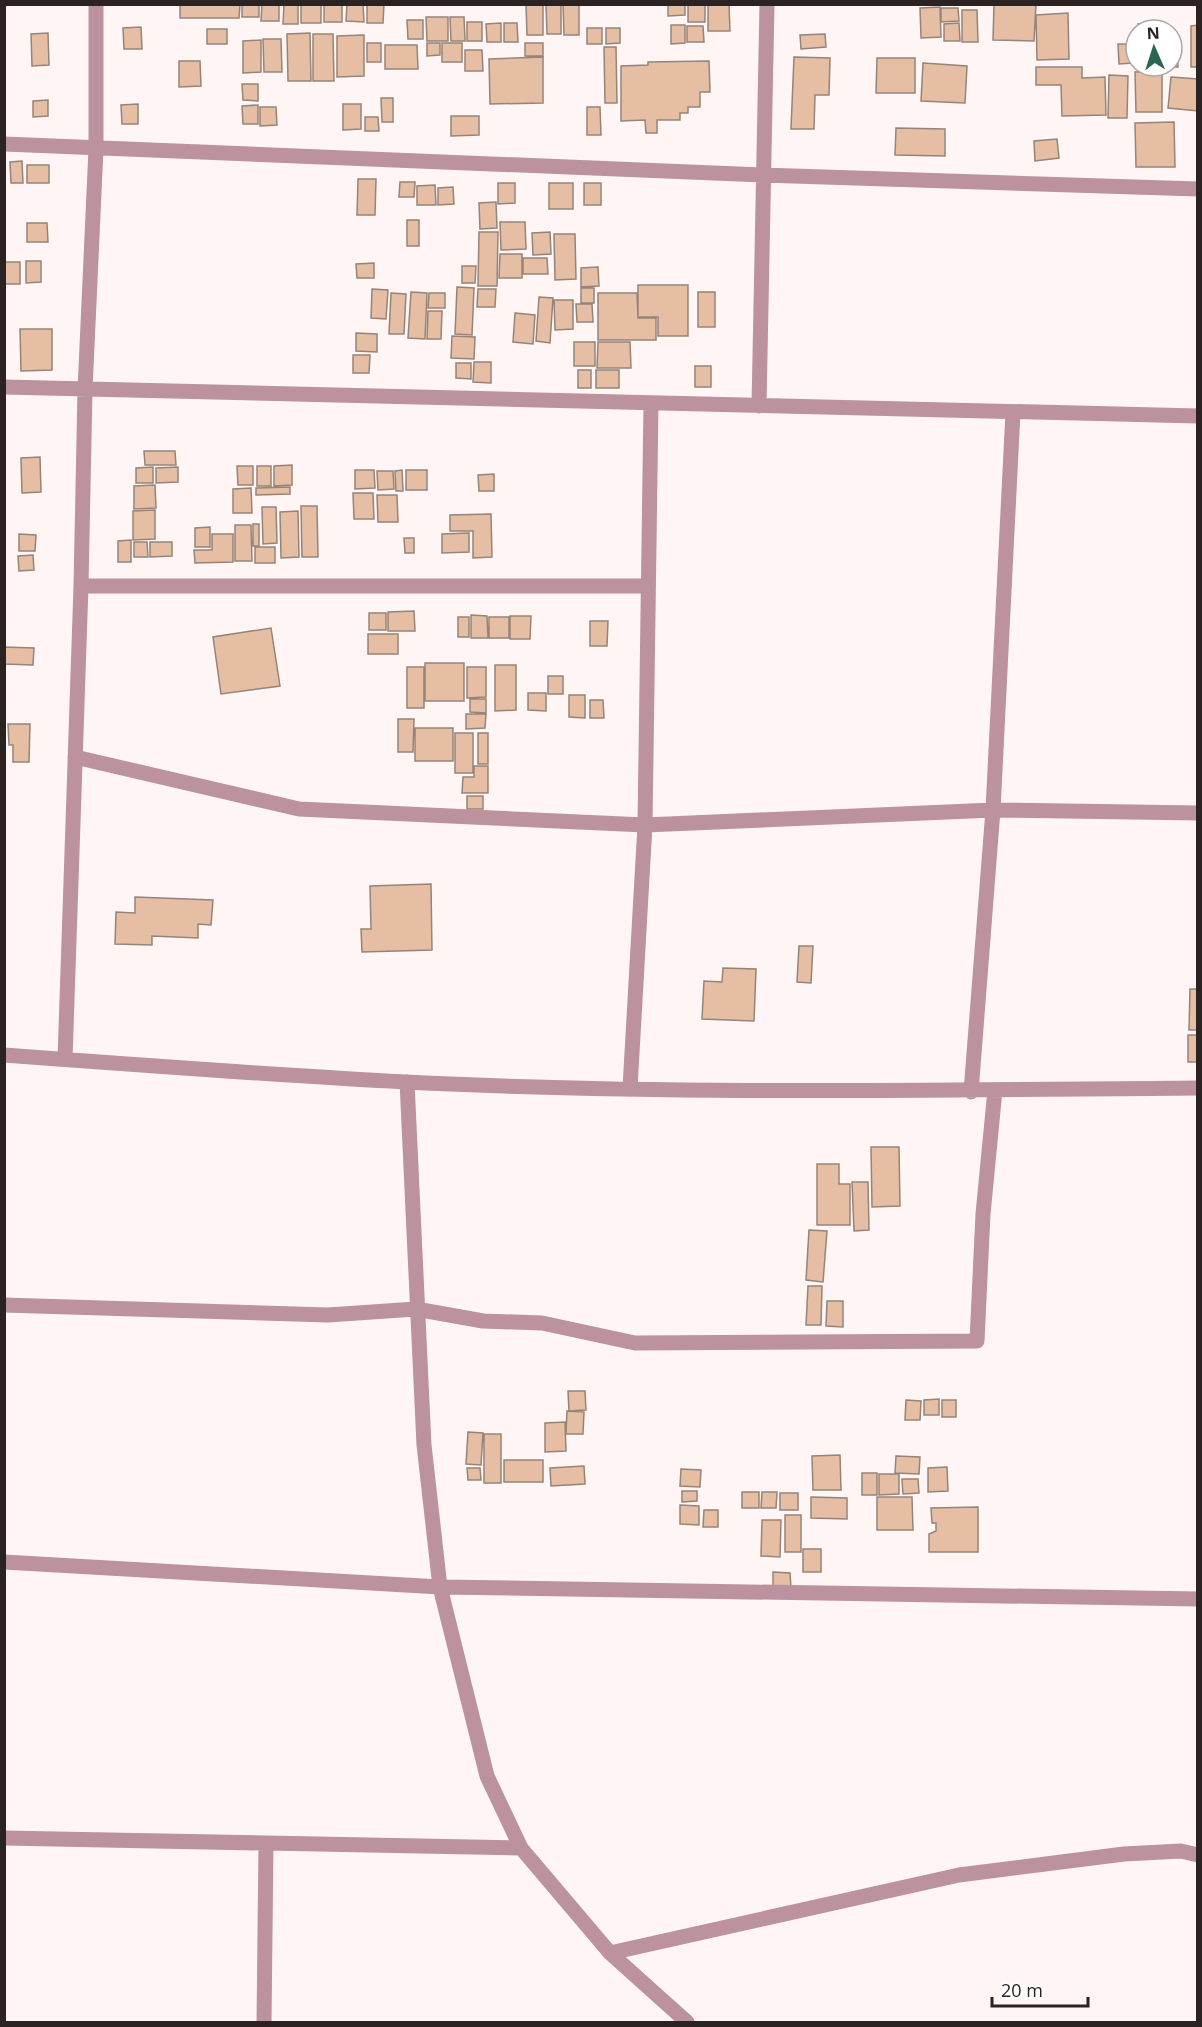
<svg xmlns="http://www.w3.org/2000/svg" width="1202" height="2027" viewBox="0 0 1202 2027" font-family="'Open Sans',sans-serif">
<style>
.building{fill:#e6bea4;stroke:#958479;stroke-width:1.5}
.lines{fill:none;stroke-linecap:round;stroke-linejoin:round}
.minor{stroke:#bc929f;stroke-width:15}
</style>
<rect width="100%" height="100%" fill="#fff5f4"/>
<path class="building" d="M180 4H240L239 18H180Z
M242 4H259V17H242Z
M262 4H279V21H261Z
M284 4H298V24H283Z
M301 4H321V23H301Z
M324 4H342V22H324Z
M347 4H363L364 22 346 21Z
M367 4H384L383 23H367Z
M526 4H543V35H527Z
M546 4H561V34H547Z
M563 4H579V35H564Z
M668 4H685V15L668 16Z
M688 4H705V22H688Z
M994 4H1036L1034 41 993 40Z
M708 5H729L730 31H708Z
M940 7 941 37 921 38 920 8Z
M941 8H958L959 21 941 22Z
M962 10H977L978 42H962Z
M1068 13 1069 59 1037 60 1036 15Z
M426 17H448V41H427Z
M450 17H464L465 41H451Z
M407 20H423V39H408Z
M467 22H482V41H467Z
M501 23V42H487L486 24Z
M504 23H517L518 42H504Z
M959 23 960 41H944V24Z
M1138 24H1156V30H1138Z
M671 25H685V43L671 44Z
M1198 25V67H1191V26Z
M687 26H703L704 42H687Z
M141 27 142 49H124L123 28Z
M587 28H602V44H587Z
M606 28H620V43L606 44Z
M207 29H227V44H207Z
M48 33 49 65 32 66 31 34Z
M310 33 311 81H288L287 34Z
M313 34H333L334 81H313Z
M825 34 826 47 801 49 800 35Z
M364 35V76L337 77V36Z
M263 39H281L282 72H264Z
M261 40V72L243 73V41Z
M1172 42H1177L1178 67H1139L1172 66Z
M367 43H381V62H367Z
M427 43H440V55L427 56Z
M442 43H462V62H442Z
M525 43H543V56H525Z
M1118 44H1132L1133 63 1119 64Z
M385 45H417L418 69H385Z
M604 47H616L617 103H605Z
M465 50H482L483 71H465Z
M543 57V103L490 104 489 59Z
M794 57 830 58 829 95H815L814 129H791Z
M877 58H915V93H876Z
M179 61H200L201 86 179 87Z
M709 61 710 92H700V107H688V113H680V120H657V133H646L645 120 621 121V66L648 65V62Z
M923 63 967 66 965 103 921 101Z
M1036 67H1082V78L1105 77 1106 115 1062 116 1061 85H1036Z
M1162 71V112H1136L1135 72Z
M1109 75 1128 76 1127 118H1108Z
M1171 77 1198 79V111L1168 108Z
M242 84H258V101L243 100Z
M381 98H393V122H382Z
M48 100V116L33 117V101Z
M138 104V124H122L121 105Z
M343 104H361V129L343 130Z
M258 105V124H243L242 106Z
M260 107H276L277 125 260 126Z
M587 107H600L601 135H587Z
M451 116H479V135L451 136Z
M365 117H378L379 131H365Z
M1174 122 1175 167H1136L1135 123Z
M896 128 945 129V156L895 155Z
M1057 139 1059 158 1035 161 1034 141Z
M22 161 23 183H11L10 162Z
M27 165H49V183H27Z
M358 179H376L375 215H357Z
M400 182H415L414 197H399Z
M498 183H515V203L498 204Z
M549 183H573V209H549Z
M584 183H601V205H584Z
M435 185 436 205H417V186Z
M453 187 454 204 438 205V188Z
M496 202 497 228 480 229 479 203Z
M407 220H419V246H407Z
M500 222H525L526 249 501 250Z
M27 223H47L48 242H27Z
M479 232H498L497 286H478Z
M550 232 551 254 533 255 532 233Z
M554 234H575L576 279 555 280Z
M500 254H522V278H499Z
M523 258H547L548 274H523Z
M26 261H41V282L26 283Z
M4 262H20V284H4Z
M374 263V278H357L356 264Z
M462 266H476L475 283H462Z
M598 267 599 286 581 287V268Z
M638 285H688V336H658V317H638Z
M457 287 474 288 472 335 455 334Z
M581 288H594V303H581Z
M372 289 388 290 386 319 371 318Z
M478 289H496L495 307H477Z
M411 292 427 293 425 339 408 338Z
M698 292H715V327H698Z
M391 293 406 294 404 334H389Z
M429 293H445V308H428Z
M598 293H637L638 318H656V340H598Z
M539 297 553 298 550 343 536 341Z
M554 300H573V329L555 330Z
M576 304H592L593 322H577Z
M428 311H442L441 339H427Z
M515 313 535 315 533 344 513 342Z
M20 329H52V370L21 371Z
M356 333 377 334V352L356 351Z
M452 336 475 337 474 359 451 358Z
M574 342H595V366H574Z
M598 342H630L631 368H597Z
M353 355H370L369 373H353Z
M474 362H491V383L473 382Z
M456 363H471V379L456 378Z
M695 366H711V387H695Z
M578 370H591V388H578Z
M596 370H619V388H596Z
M144 451H175L176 465H145Z
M40 457 41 492 22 493 21 458Z
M292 465V485L274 486V466Z
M237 466H253V485H238Z
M257 466H271V486H257Z
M153 467V483H136V468Z
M178 467V482L156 483V468Z
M355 470H374L375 488 355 489Z
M402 470 403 491H396L395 471Z
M406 470H427V490H406Z
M377 471H393L394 489 378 490Z
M494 474V491H479L478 475Z
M155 485 156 508 134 509V486Z
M290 487V494L256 495V488Z
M251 488 252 513H233V489Z
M353 493H373L374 519H354Z
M377 495H397L398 522H378Z
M301 506H317L318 557H302Z
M262 507H276L277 543 263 544Z
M155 510V539L133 540V511Z
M298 511 299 557 281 558 280 512Z
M491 514 492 557 473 558V531H450V515Z
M253 524H259V546H253Z
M235 525H251L252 561H235Z
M210 527V547H195V528Z
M469 533V552L442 553V534Z
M19 534 36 535 35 551H19Z
M212 534H233V562L195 563 194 550H212Z
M404 538H414V553H405Z
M131 540V562H118V541Z
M134 542H147L148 557H134Z
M150 542H172V556L150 557Z
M255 547H275V563H255Z
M33 555 34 570 19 571 18 556Z
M414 611 415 631H388V612Z
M369 613H386V630H369Z
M471 615 487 616 488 638H471Z
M510 616H531L530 639H510Z
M458 617H469V637H458Z
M489 617H509V638H489Z
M590 621H608L607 646H590Z
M271 628 280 686 221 694 213 637Z
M368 634H398V654H368Z
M4 647 34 648 33 665 4 664Z
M425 663H464V701H425Z
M495 665H516V710L495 711Z
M407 667H424V708H407Z
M467 667H486V697L467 698Z
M548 676H563V694H548Z
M528 693H546V711L528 710Z
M569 695H585V718L569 717Z
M470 699H486V713L470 712Z
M590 700H603L604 718H590Z
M466 714H486L485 728 466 729Z
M398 719H414L413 752H398Z
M8 724H30L29 762H13V745H9Z
M415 728H453V761H415Z
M455 733H473V773H455Z
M478 733H488V764H478Z
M474 766H488V793H462L463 777H474Z
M467 796H483V809H467Z
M431 884 432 950 362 952 361 929H371L370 886Z
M135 897 213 900 211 925 198 924V938L152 936V945L115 944 116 912 135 913Z
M799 946H813L811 983 797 982Z
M723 968 756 969 754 1021 702 1019 704 981 722 982Z
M1190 989H1198V1030H1189Z
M1188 1035H1198V1062H1188Z
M871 1147H899L900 1206 872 1207Z
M817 1164H839V1184H850V1225H817Z
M852 1182H868L869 1230 854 1231Z
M809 1230 827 1231 823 1282 806 1280Z
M808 1286H822L821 1325H806Z
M827 1301H843V1327L826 1326Z
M568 1391H585L586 1410 569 1411Z
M939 1399V1415H924V1400Z
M906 1400 921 1401 920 1420H905Z
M942 1400H956V1417H942Z
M567 1411 584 1412 583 1434H566Z
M565 1422 566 1451 545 1452V1423Z
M468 1432 483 1433 481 1465 466 1464Z
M484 1434H501V1483H484Z
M840 1455 841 1490H813L812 1456Z
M896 1456 920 1457 919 1474 895 1473Z
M504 1460H543V1482H504Z
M584 1466 585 1484 551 1486 550 1468Z
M947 1467 948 1491 928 1492V1468Z
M467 1468H480L481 1480H468Z
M681 1469 701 1470 700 1487 680 1486Z
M862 1473H877V1495H862Z
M879 1474H899V1494L879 1495Z
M902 1479H918L919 1493 903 1494Z
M682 1491H697V1501L682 1502Z
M742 1492H759V1508H742Z
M762 1492H777L776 1508H761Z
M780 1493H798V1510H780Z
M811 1497 847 1498V1519L811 1518Z
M877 1497H912L913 1530H877Z
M680 1505 699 1506V1525L680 1524Z
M978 1507V1552H929V1534L936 1531V1523H932L931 1508Z
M704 1510H718V1527H703Z
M785 1515H801V1552H785Z
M762 1520H781L780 1557 761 1556Z
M803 1549H821V1572H803Z
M773 1572 790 1573 791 1588H773Z"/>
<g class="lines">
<path class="minor" d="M4 144 762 175 1198 189
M4 387 1198 416
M759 406 767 4
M81 586H648
M75 757 299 809 645 825 993 810 1198 813
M4 1055C138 1065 272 1075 406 1082 669 1095 934 1090 1198 1088
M65 1059 81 586 85 390 96 149V4
M407 1082 424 1445 440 1587 487 1776 521 1848 610 1953 687 2022
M630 1088 645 825 651 403
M971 1092 993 810 1013 412
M4 1305 328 1315 416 1309 483 1321 542 1323 635 1343 977 1341 983 1214 995 1090
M4 1562 440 1587 1198 1599
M4 1838 521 1848
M610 1953 959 1875 1124 1854 1181 1851 1198 1855
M264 2022 266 1843"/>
</g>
<rect width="1202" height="2027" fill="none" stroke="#2b2321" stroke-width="12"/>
<g transform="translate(1154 48) rotate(357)"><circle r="28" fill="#ffffff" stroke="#aaa7a6" stroke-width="1.5"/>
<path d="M0-4.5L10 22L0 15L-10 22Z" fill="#2a6550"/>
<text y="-9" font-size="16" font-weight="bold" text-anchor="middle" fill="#2b2321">N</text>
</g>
<path d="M992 1997v9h96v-9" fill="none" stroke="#2b2321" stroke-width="3"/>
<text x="1001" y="1997" font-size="18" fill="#2b2321" stroke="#ffffff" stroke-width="4.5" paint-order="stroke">20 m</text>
</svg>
